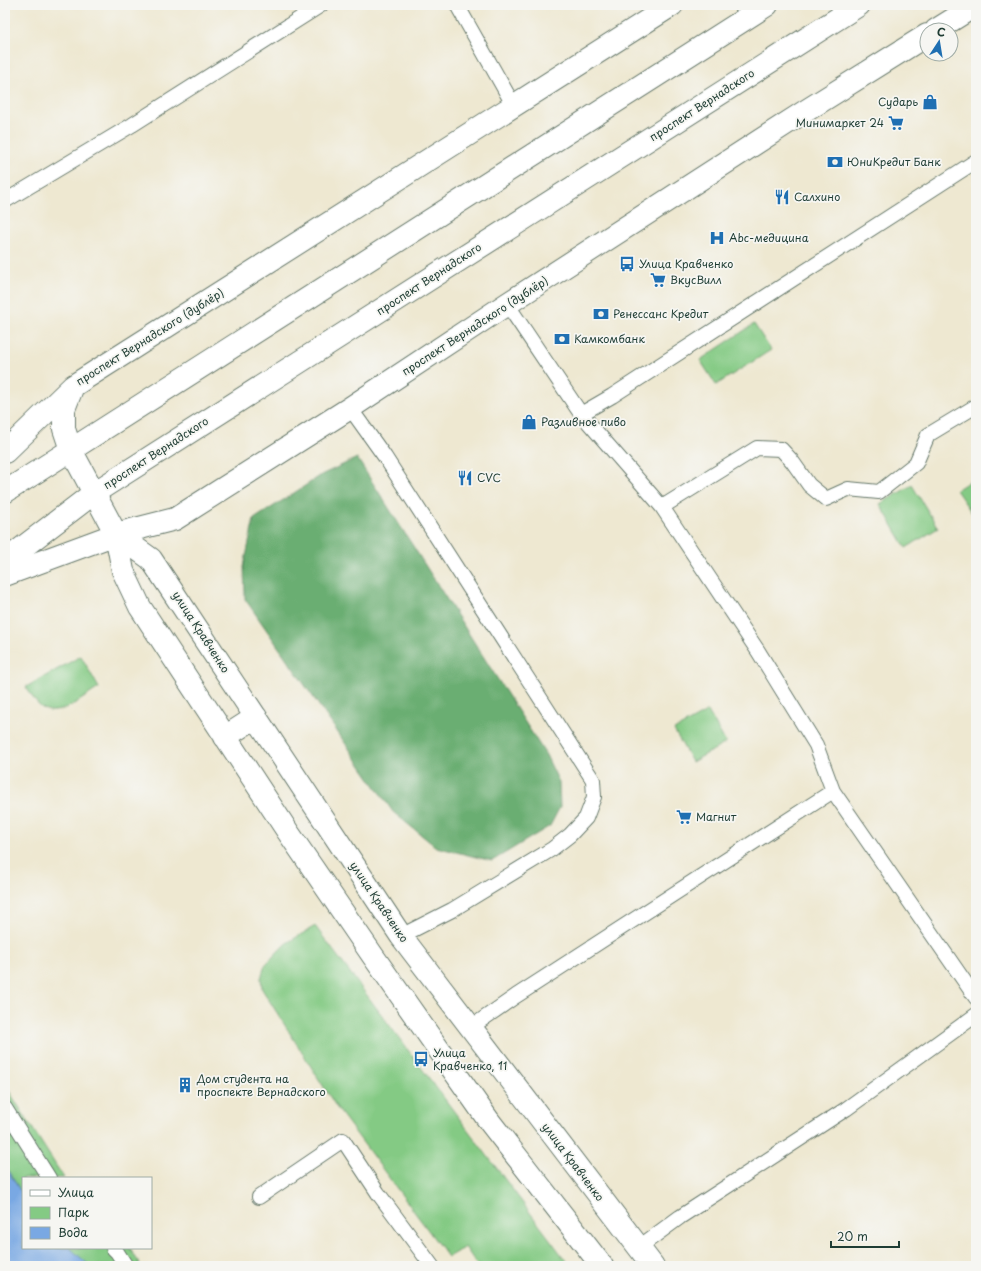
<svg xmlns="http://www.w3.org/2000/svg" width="981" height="1271" viewBox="0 0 981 1271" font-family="'Playpen Sans',sans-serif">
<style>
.green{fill:#84ca84;stroke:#52845c}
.forest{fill:#6bae72;stroke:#457653}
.water{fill:#79a8e3;stroke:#4c728c}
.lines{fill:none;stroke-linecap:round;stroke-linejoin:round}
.lane-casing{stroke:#67796b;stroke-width:16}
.secondary-casing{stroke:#67796b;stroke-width:24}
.primary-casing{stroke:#67796b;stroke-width:24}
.lane{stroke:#fff;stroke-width:14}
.secondary{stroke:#fff;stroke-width:22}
.primary{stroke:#fff;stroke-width:22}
.labels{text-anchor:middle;stroke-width:3.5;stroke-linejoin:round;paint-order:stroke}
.poi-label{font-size:11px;fill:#1f3d34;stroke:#f6f6f2;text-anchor:start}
.street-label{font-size:11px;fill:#1f3d34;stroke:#f6f6f2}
</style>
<rect width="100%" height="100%" fill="#f6f6f2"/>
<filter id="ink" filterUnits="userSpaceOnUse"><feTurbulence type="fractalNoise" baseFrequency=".025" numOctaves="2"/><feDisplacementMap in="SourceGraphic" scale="8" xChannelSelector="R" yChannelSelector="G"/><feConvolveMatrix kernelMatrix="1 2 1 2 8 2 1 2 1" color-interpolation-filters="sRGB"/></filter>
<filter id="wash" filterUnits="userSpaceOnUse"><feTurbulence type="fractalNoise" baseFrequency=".012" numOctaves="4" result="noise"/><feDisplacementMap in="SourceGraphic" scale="16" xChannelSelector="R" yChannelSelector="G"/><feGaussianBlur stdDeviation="0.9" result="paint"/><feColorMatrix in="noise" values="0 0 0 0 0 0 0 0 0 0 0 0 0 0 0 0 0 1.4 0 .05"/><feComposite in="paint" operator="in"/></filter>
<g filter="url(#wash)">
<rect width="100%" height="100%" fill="#eee8d1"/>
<path class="green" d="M754 324 771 350 716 385 700 360Z
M976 477V514L974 516 956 490Z
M912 485 938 528 906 548 880 504Z
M81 656 99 688C85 696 60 718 44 709 36 705 31 694 26 687Z
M708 711 726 743 692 762 674 730Z
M315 926 570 1266H478L465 1247 448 1257 337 1108 262 989 261 978 265 965 285 944Z
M5 1085 64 1178H23V1248H130L141 1266H5Z"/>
<path class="forest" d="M357 458 546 755 559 782 560 807 550 826 492 861 436 847 393 812 245 599 244 566 254 519 323 474Z"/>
<path class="water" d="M5 1166 23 1195V1248H70L90 1266H5Z"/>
</g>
<g filter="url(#ink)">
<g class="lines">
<defs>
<path id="lane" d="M457 5 514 106
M5 201 132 125 321 5
M507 304 581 414 662 507 758 651 816 745 833 791 976 998
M350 408 385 457 593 780 594 797 586 818 570 835 552 849 452 910 401 936
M581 414 612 396 976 161
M662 507 757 448 781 449 792 461 809 485 826 499 848 489 879 492 916 463 928 435 976 406
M470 1028 516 996 833 791
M5 1108 49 1178
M259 1197 343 1140 378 1193 432 1266
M113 1248 117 1252 126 1266
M638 1248 680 1217 846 1109 976 1015"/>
<path id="secondary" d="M936 30 976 5
M73 386 64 409V429L71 450 116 534 123 571 140 607 288 832 373 956 489 1121 602 1266
M5 452 73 386 672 5
M116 534 151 559 401 936 653 1266
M5 575 116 534 175 519 350 408 507 304 804 112 927 35
M225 737 256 717"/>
<path id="primary" d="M5 492 767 5
M5 561 94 493 859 5"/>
</defs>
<use href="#lane" class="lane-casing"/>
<use href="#secondary" class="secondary-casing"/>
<use href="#primary" class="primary-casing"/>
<use href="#lane" class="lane"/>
<use href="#secondary" class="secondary"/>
<use href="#primary" class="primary"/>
</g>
</g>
<defs>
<symbol id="shop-bare" viewBox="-9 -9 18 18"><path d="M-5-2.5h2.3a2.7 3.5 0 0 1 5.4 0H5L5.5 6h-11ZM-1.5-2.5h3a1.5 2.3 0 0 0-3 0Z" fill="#1f6fb2" stroke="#f6f6f2" stroke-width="2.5" paint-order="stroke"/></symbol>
<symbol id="supermarket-bare" viewBox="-9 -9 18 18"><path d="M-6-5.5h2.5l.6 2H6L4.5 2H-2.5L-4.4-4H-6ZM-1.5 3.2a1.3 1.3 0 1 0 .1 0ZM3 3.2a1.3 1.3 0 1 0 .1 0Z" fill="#1f6fb2" stroke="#f6f6f2" stroke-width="2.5" paint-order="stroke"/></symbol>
<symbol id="bank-bare" viewBox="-9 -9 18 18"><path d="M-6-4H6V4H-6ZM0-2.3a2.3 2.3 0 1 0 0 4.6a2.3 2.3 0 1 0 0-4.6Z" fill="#1f6fb2" stroke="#f6f6f2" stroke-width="2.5" paint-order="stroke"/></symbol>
<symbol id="restaurant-bare" viewBox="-9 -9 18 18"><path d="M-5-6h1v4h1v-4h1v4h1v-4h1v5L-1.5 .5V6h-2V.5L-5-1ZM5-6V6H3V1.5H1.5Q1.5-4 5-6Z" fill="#1f6fb2" stroke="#f6f6f2" stroke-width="2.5" paint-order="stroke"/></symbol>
<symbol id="hospital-bare" viewBox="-9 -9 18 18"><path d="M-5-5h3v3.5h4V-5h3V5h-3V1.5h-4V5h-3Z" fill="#1f6fb2" stroke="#f6f6f2" stroke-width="2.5" paint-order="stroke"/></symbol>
<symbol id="bus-bare" viewBox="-9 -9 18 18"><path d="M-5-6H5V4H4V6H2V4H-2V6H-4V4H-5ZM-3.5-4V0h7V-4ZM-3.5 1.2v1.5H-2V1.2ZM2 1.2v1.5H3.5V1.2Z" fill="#1f6fb2" stroke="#f6f6f2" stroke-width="2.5" paint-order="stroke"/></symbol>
<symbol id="building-bare" viewBox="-9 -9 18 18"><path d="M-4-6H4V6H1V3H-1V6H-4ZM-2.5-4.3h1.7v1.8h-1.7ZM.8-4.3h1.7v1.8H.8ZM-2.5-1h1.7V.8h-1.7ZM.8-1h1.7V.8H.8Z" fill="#1f6fb2" stroke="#f6f6f2" stroke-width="2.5" paint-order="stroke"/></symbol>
</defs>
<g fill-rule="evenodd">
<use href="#shop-bare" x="919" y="91" width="22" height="22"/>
<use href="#supermarket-bare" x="885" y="112" width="22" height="22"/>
<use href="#bank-bare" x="824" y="151" width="22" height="22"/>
<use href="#restaurant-bare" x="771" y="186" width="22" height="22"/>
<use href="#hospital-bare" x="706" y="227" width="22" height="22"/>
<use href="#bus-bare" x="616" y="253" width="22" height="22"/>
<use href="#supermarket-bare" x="647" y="269" width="22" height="22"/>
<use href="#bank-bare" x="590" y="303" width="22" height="22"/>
<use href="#bank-bare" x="551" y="328" width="22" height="22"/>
<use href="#shop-bare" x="518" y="411" width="22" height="22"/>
<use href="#restaurant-bare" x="454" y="467" width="22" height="22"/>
<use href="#supermarket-bare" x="673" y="806" width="22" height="22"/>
<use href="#bus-bare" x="410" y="1048" width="22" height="22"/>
<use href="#building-bare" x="174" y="1074" width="22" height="22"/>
</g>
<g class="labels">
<g class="poi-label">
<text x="918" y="106" text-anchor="end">Сударь</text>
<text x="884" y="127" text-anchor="end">Минимаркет 24</text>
<text x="847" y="166">ЮниКредит Банк</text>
<text x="794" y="201">Салхино</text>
<text x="729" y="242">Abc-медицина</text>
<text x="639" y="268">Улица Кравченко</text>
<text x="670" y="284">ВкусВилл</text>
<text x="613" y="318">Ренессанс Кредит</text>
<text x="574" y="343">Камкомбанк</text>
<text x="541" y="426">Разливное пиво</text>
<text x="477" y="482">CVC</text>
<text x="696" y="821">Магнит</text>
<text x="433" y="1057">Улица<tspan x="433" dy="13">Кравченко, 11</tspan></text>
<text x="197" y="1083">Дом студента на<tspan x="197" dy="13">проспекте Вернадского</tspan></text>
</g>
<g class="street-label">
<text transform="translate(702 105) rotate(-33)" y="4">проспект Вернадского</text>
<text transform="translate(429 279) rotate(-33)" y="4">проспект Вернадского</text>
<text transform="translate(475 326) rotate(-33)" y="4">проспект Вернадского (дублёр)</text>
<text transform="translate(150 337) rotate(-32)" y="4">проспект Вернадского (дублёр)</text>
<text transform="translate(156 453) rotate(-33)" y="4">проспект Вернадского</text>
<text transform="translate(201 632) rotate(57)" y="4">улица Кравченко</text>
<text transform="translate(379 902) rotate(56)" y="4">улица Кравченко</text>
<text transform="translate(573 1162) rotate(53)" y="4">улица Кравченко</text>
</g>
</g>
<rect width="981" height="1271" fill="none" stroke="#f6f6f2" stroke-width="20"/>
<rect x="22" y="1177" width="130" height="72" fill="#f6f6f2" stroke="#a0aca6"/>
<rect x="30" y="1190" width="20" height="6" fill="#ffffff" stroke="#a0aca6"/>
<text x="58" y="1197" font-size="12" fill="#1f3d34">Улица</text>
<rect x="30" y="1207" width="20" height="12" fill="#84ca84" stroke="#a0aca6"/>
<text x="58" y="1217" font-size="12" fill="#1f3d34">Парк</text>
<rect x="30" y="1227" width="20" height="12" fill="#79a8e3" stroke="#a0aca6"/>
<text x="58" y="1237" font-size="12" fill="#1f3d34">Вода</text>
<g transform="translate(939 42) rotate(12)"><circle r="19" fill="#f6f6f2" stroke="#a0aca6"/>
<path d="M0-3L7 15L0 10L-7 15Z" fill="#1f6fb2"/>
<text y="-6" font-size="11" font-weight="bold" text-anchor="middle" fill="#1f3d34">С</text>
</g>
<path d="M831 1241v6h68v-6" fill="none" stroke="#1f3d34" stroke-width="2"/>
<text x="837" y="1241" font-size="12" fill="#1f3d34" stroke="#f6f6f2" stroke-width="3" paint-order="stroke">20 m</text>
</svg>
